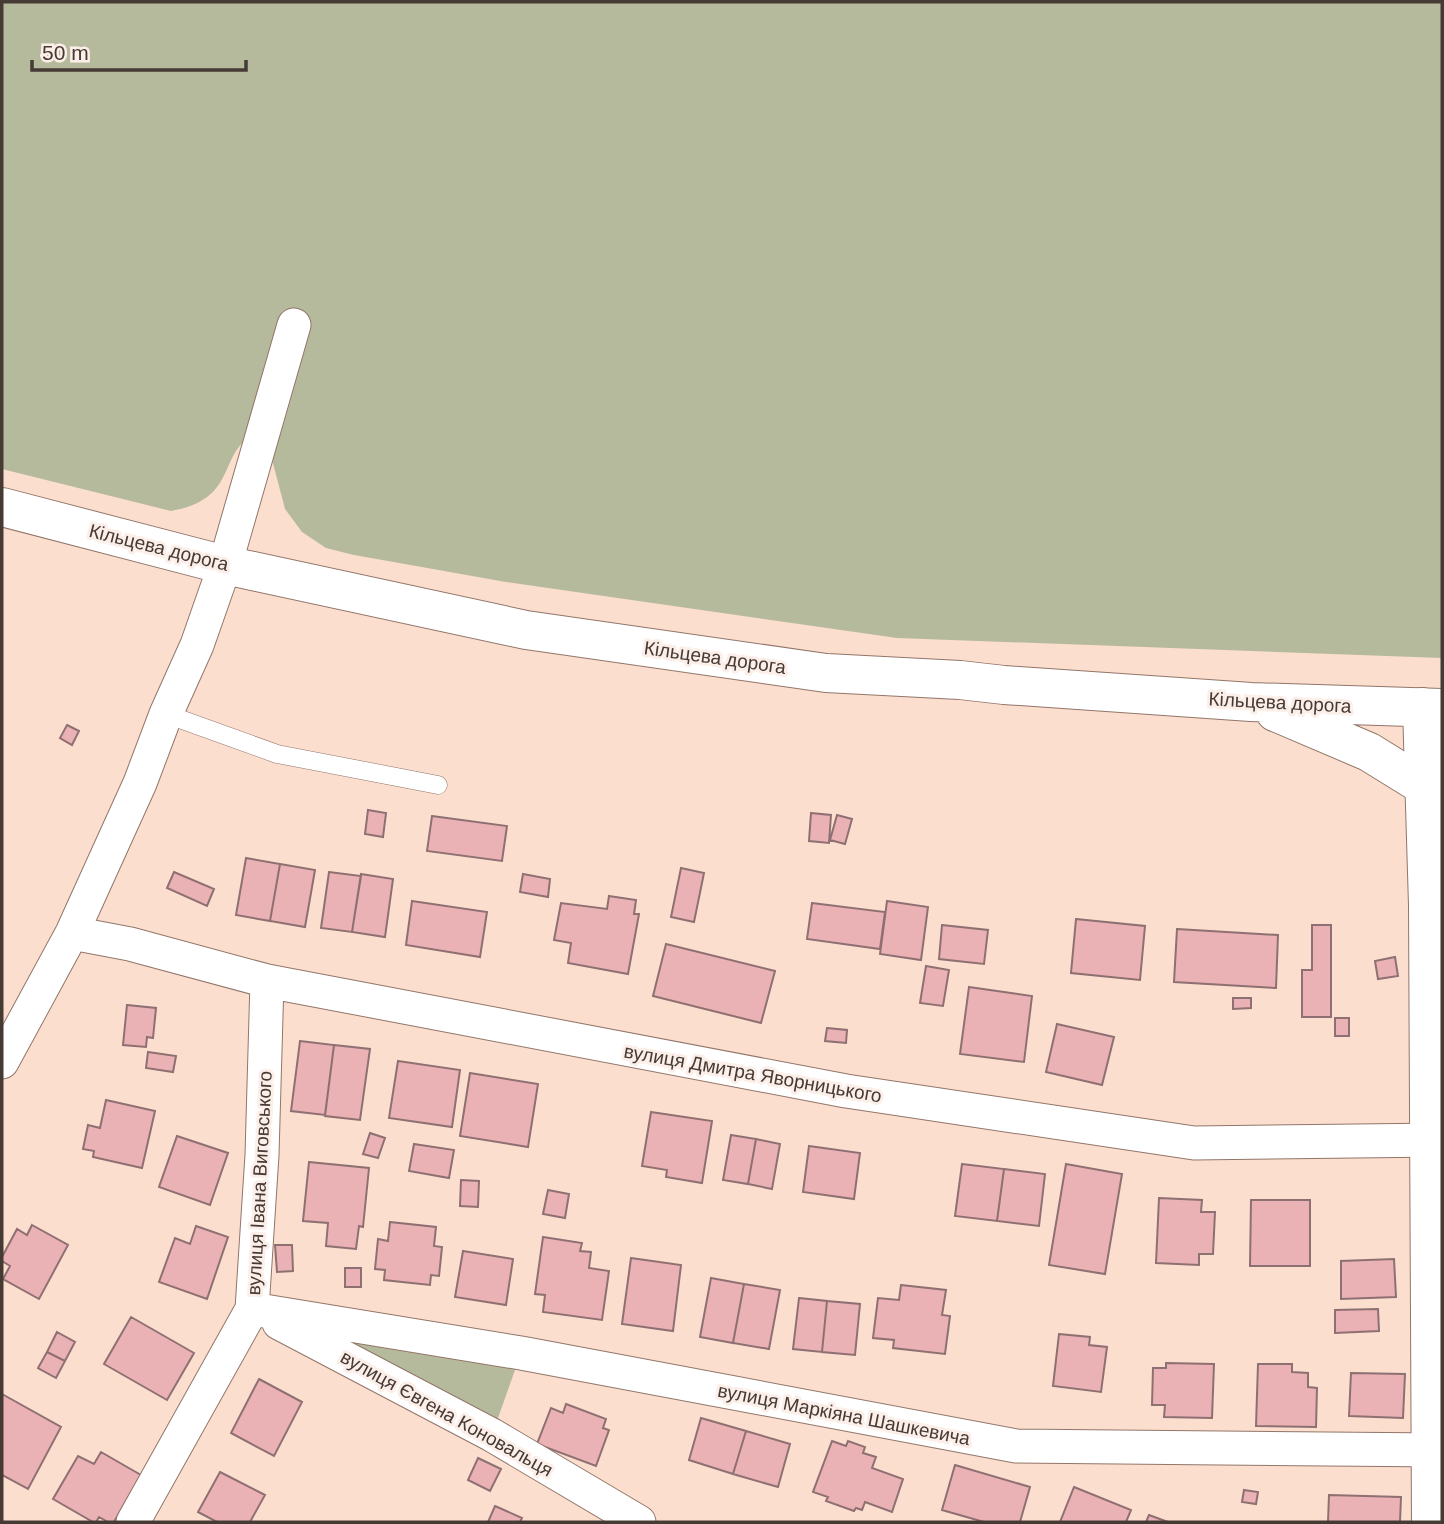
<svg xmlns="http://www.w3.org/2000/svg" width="1444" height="1524" viewBox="0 0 1444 1524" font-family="Helvetica,sans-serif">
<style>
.green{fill:#b6ba9c}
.building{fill:#ebb2b5;stroke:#8f7072;stroke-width:2}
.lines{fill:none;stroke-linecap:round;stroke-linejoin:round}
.lane-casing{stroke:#917669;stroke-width:19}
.street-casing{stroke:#917669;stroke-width:35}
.secondary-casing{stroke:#917669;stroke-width:40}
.highway-casing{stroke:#917669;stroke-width:40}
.lane{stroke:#fff;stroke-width:18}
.street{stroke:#fff;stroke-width:33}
.secondary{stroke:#fff;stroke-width:38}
.highway{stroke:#fff;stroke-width:38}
.labels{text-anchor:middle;stroke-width:6;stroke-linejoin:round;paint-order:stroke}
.street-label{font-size:19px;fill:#463a34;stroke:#fcefe9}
</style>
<rect width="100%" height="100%" fill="#fcdecf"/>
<path class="green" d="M2 2H1442V658L897 638 506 582 354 555 326 548 302 532 285 509 270 452 256 433C216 453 240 499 171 511L2 469Z
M252 1309 521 1353 492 1435Z"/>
<path class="building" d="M67 725 79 731 72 745 60 738Z
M368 810 386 813 383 837 365 834Z
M811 813 831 815 829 843 809 841Z
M837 815 852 819 845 844 830 840Z
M432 816 507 826 502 861 427 851Z
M246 858 280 864 270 921 236 915Z
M280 864 315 870 305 927 270 921Z
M681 868 704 873 694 922 671 917Z
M174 872 214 889 207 906 167 888Z
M329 872 361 876 352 932 321 928Z
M361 874 393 879 385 937 352 932Z
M523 874 550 879 548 897 520 892Z
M609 896 636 900 634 914H639L628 974 568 963 571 943 554 940 561 903 607 909Z
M412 901 487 912 480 957 406 945Z
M887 901 928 907 921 960 880 954Z
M812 903 885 912 880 949 807 939Z
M1076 919 1145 926 1140 980 1071 973Z
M942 925 988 930 984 964 939 959Z
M1312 925H1331V1017H1302V970H1312Z
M1177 929 1278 935 1276 988 1174 982Z
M666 944 775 971 761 1023 653 996Z
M1395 957 1398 976 1378 979 1375 961Z
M926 966 949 970 943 1006 920 1003Z
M969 987 1032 996 1024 1062 960 1054Z
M1233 998H1251V1008L1233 1009Z
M127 1005 156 1008 153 1038 147 1037 146 1047 123 1045Z
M1335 1018H1349V1036H1335Z
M1057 1024 1114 1037 1102 1085 1046 1072Z
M827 1028 847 1030 846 1043 825 1041Z
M300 1041 334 1045 325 1115 291 1111Z
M334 1045 370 1049 360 1120 325 1116Z
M148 1052 176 1056 173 1072 146 1068Z
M398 1061 460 1070 452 1127 389 1118Z
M470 1073 538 1084 528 1147 460 1136Z
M106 1100 155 1111 142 1168 93 1157 94 1151 83 1149 88 1125 100 1128Z
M651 1112 712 1121 702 1183 666 1177 667 1170 642 1166Z
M370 1133 385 1138 378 1158 363 1154Z
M731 1135 756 1139 748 1184 723 1180Z
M177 1136 228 1153 210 1205 159 1187Z
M756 1139 780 1144 772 1189 748 1184Z
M414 1144 454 1150 449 1178 409 1171Z
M809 1146 860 1153 854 1199 803 1192Z
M309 1162 369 1168 363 1227 359 1226 356 1249 326 1246 328 1223 303 1221Z
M962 1164 1004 1169 997 1221 955 1216Z
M1066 1164 1122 1174 1105 1274 1049 1265Z
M1004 1169 1045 1174 1039 1226 997 1221Z
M461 1180 479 1181 478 1207 460 1206Z
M548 1190 569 1194 565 1218 543 1214Z
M1159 1198 1202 1200 1201 1212H1215L1213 1254H1199V1265L1156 1263Z
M1251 1200H1310V1266H1250Z
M390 1222 436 1227 434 1246 442 1247 439 1276 431 1275 430 1285 384 1280 385 1270 375 1269 378 1239 388 1241Z
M32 1225 68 1245 39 1299 3 1279 10 1266 2 1261V1257L17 1229 27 1235Z
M196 1226 228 1237 207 1299 159 1282 175 1238 190 1244Z
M543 1237 582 1243 580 1251 591 1252 589 1268 609 1271 602 1320 543 1312 545 1295 535 1294Z
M275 1245H292L293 1271 277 1272Z
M463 1251 513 1259 506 1305 455 1297Z
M631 1258 681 1265 673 1331 622 1324Z
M1394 1259 1396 1297 1341 1299V1261Z
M345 1268H361V1287H345Z
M711 1278 744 1284 733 1343 700 1337Z
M744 1284 780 1290 769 1349 733 1343Z
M901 1285 946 1290 942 1315 950 1316 945 1354 893 1348 894 1340 873 1338 878 1298 899 1300Z
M799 1298 827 1301 822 1352 793 1349Z
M827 1301 860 1304 855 1355 822 1352Z
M1378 1309 1379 1331 1335 1333V1310Z
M131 1317 194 1353 167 1400 104 1364Z
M57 1332 75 1342 65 1361 47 1352Z
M1059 1334 1090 1337 1089 1345 1107 1347 1101 1392 1053 1386Z
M47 1352 65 1361 56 1378 38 1368Z
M1166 1363 1214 1364 1212 1418 1164 1417 1165 1405H1152L1153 1368H1166Z
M1258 1364H1292V1372L1308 1373V1387L1317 1388 1316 1427 1256 1426Z
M1351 1373 1405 1374 1403 1418 1349 1416Z
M259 1379 302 1402 274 1456 231 1433Z
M2 1394 61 1427 28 1489 2 1475Z
M566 1404 606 1419 603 1428 609 1430 596 1466 537 1444 551 1408 563 1413Z
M701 1418 746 1431 733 1474 689 1460Z
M746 1431 790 1444 778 1487 733 1474Z
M832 1441 846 1446 848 1441 865 1447 863 1453 876 1457 872 1468 903 1479 892 1512 865 1502 862 1510 856 1508 854 1511 826 1501 828 1497 813 1492Z
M101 1452 141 1475 114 1522H108L99 1517 96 1522H93L53 1499 78 1456 94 1464Z
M478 1458 501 1469 490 1491 468 1480Z
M955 1465 1030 1487 1020 1522H984L942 1510Z
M220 1472 265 1495 250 1522H217L198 1512Z
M1074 1487 1131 1510 1126 1522H1060Z
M1244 1490 1258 1492 1256 1504 1242 1502Z
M1329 1495 1401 1497 1400 1522H1328Z
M495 1506 522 1518 520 1522H488Z
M1149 1515 1168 1522H1146Z"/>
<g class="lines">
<defs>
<path id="lane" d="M166 714 277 754 438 785"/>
<path id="street" d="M72 933 130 944 267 981 846 1091 1194 1143 1442 1140
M2 1062 72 933 140 783 166 714 197 645 225 565 294 325
M252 1309 521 1353 1016 1446 1442 1450
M279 1323 492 1435 639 1522
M133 1522 252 1309 262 1155 267 981"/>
<path id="secondary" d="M1422 707 1428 905 1431 1522"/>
<path id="highway" d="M2 507 225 565 526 630 826 673 960 680 1004 685 1251 702 1442 708
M1275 712 1369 752 1424 786 1442 771"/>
</defs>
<use href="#lane" class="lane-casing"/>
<use href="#street" class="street-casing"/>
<use href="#secondary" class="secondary-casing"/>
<use href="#highway" class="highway-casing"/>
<use href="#lane" class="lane"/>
<use href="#street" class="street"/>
<use href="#secondary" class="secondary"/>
<use href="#highway" class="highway"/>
</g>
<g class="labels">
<g class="street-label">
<text transform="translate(159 547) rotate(14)" y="7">Кільцева дорога</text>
<text transform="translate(715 657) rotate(8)" y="7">Кільцева дорога</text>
<text transform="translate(1280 702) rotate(3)" y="7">Кільцева дорога</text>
<text transform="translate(753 1073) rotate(10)" y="7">вулиця Дмитра Яворницького</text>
<text transform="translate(259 1183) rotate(-87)" y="7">вулиця Івана Виговського</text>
<text transform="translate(447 1413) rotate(29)" y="7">вулиця Євгена Коновальця</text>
<text transform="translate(844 1414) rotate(11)" y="7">вулиця Маркіяна Шашкевича</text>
</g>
</g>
<rect width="1444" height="1524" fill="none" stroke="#463a34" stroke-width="7"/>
<path d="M32 60v10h214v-10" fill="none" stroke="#463a34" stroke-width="3.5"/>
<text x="42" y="60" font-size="21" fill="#463a34" stroke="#fcefe9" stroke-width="5" paint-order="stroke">50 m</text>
</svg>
